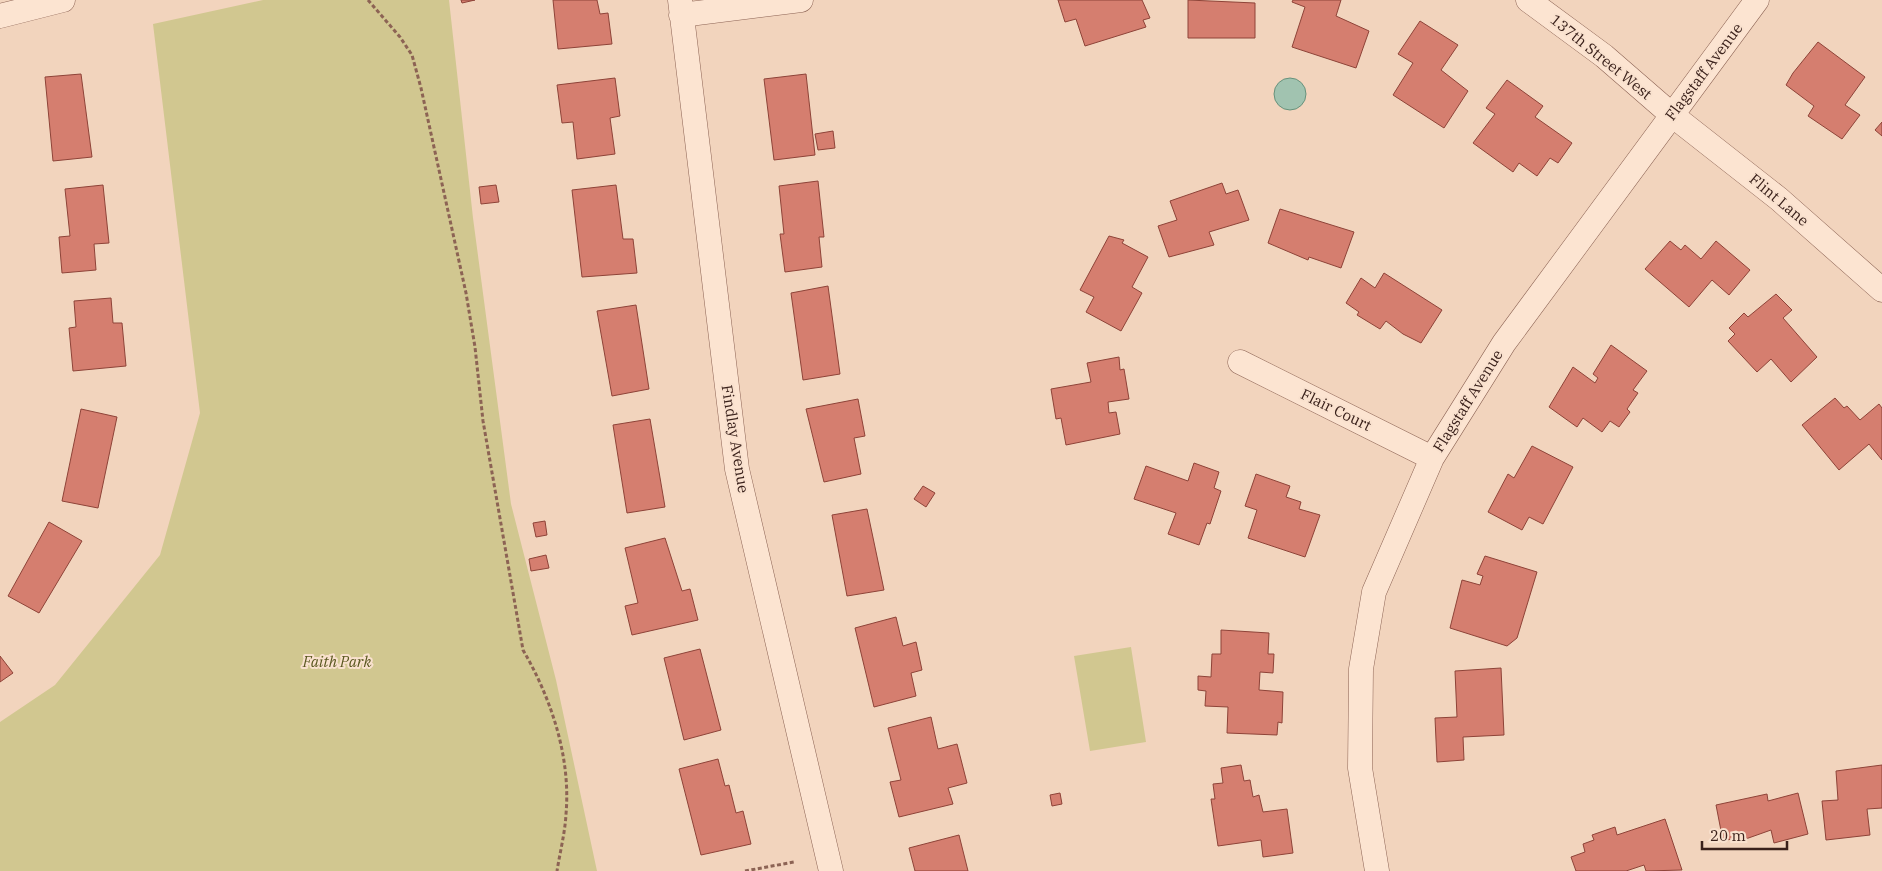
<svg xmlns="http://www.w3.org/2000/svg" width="1882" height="871" viewBox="0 0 1882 871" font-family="'IBM Plex Serif',serif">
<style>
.green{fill:#d1c790}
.water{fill:#a1c3b0;stroke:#68927c}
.building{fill:#d57e6f;stroke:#8e4338}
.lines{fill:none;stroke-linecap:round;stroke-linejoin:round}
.minor-casing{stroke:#8c6354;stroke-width:25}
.path{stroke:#8c6354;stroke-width:3;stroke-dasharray:4 2.5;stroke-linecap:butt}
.minor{stroke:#fce4d1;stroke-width:24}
.labels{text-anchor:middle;stroke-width:4;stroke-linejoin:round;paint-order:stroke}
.street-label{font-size:15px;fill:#3a211b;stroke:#f9e1ce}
.park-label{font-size:15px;font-style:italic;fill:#59571f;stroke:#f9e1ce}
</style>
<rect width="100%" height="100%" fill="#f2d4bd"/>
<path class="green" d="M263 0H449L473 218 511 504 556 680 597 871H0V722L55 685 160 555 200 413 153 24Z
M1131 647 1146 742 1090 751 1074 656Z"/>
<path class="water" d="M1274 94a16 16 0 1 1 32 0a16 16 0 1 1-32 0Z"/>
<path class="building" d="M461 0H475L462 3Z
M553 0H597L600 14 608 13 612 44 558 49Z
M1058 0H1142L1150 18 1143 20 1146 27 1085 46 1076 19 1065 22Z
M1188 0 1255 3V38H1188Z
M1293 0H1341L1336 16 1369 31 1356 68 1292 47 1305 7 1292 2Z
M1420 21 1458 45 1441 70 1468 91 1444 128 1393 95 1413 63 1398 54Z
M1818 42 1865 77 1845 105 1860 115 1842 139 1808 116 1814 106 1786 85 1793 73Z
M81 74 92 157 53 161 45 77Z
M806 74 815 155 774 160 764 79Z
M615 78 620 116 610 118 615 154 577 159 573 122 562 123 557 85Z
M1507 80 1543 106 1535 117 1572 143 1558 163 1550 158 1537 176 1519 163 1513 172 1473 143 1495 114 1486 108Z
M1882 122V136L1875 130Z
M833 131 835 148 818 150 815 134Z
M818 181 824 237H819L822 267 785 272 780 234H784L779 186Z
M1222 183 1226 194 1238 190 1249 220 1209 232 1214 245 1169 257 1158 226 1177 220 1170 201Z
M103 185 109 243 94 244 96 270 62 273 59 237 70 236 65 189Z
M496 185 499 202 481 204 479 187Z
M616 185 623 239H633L637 273 582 277 572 190Z
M1280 209 1354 232 1341 268 1309 257 1308 260 1268 243Z
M1109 236 1124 240 1122 243 1148 257 1132 287 1142 293 1121 331 1086 312 1094 297 1080 290Z
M1670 241 1681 250 1685 245 1701 259 1716 241 1750 270 1729 295 1712 280 1689 307 1645 269Z
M1384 273 1442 310 1421 343 1403 334 1386 321 1380 329 1357 315 1359 312 1346 303 1361 278 1375 288Z
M828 286 840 374 803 380 791 293Z
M1776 294 1792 310 1783 318 1817 357 1791 382 1771 359 1757 372 1728 341 1735 334 1729 328 1744 313 1748 317Z
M111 298 113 323H122L126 366 73 371 69 328 76 327 74 301Z
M636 305 649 389 612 396 597 311Z
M1611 345 1647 371 1633 390 1638 393 1627 409 1630 412 1619 427 1610 421 1602 432 1583 418 1577 427 1549 407 1573 367 1595 383 1598 378 1593 374Z
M1119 357 1120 370 1124 369 1129 399 1108 402 1109 413 1116 412 1120 434 1066 445 1061 418 1056 419 1051 389 1091 382 1087 363Z
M1835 398 1844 408 1847 406 1860 420 1879 404 1882 408V460L1869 444 1839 470 1802 425Z
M858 399 865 436 854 438 861 474 824 482 806 409Z
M81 409 117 417 98 508 62 501Z
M650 419 665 507 627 513 613 425Z
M1532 446 1573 467 1543 524 1529 517 1522 530 1488 512 1508 474 1514 478Z
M1194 463 1219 472 1214 488 1221 491 1210 524 1207 523 1199 545 1168 534 1176 513 1134 499 1146 466 1188 481Z
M1256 474 1290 486 1286 497 1301 502 1299 509 1320 515 1305 557 1248 538 1257 510 1245 506Z
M923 486 935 493 926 507 914 499Z
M867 509 884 590 847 596 832 515Z
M545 521 547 535 536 537 533 523Z
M49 522 82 541 39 613 8 596Z
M665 538 682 591 690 589 698 620 632 635 625 606 638 603 625 548Z
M546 555 549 568 531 571 529 559Z
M1485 556 1537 572 1517 638 1507 646 1450 628 1462 580 1480 585 1483 576 1477 574Z
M896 617 903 646 916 642 922 670 911 673 916 696 874 707 855 628Z
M1221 630 1269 633 1268 654H1274L1273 673 1260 672 1259 690 1283 692 1282 723 1278 722 1277 735 1227 733 1228 707 1205 706 1206 691 1198 690V676L1211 677 1212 654H1221Z
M700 649 721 730 684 740 664 658Z
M0 656 13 673 0 682Z
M1501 668 1504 735 1463 737 1464 760 1437 762 1435 718 1457 717 1455 671Z
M931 717 938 749 957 744 967 783 948 788 953 804 899 817 890 782 901 780 888 728Z
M718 759 725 786 729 785 736 813 743 811 751 844 701 855 679 769Z
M1241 765 1244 781 1250 780 1253 797 1259 795 1263 812 1287 809 1293 853 1263 857 1261 840 1218 846 1211 799H1215L1213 784 1223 783 1221 768Z
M1882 765V808L1867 809 1870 835 1826 840 1822 801 1838 800 1836 771Z
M1060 793 1062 804 1052 806 1050 795Z
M1798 793 1808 834 1774 843 1771 830 1740 841 1739 837 1723 841 1716 805 1767 794 1768 801Z
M1665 819 1682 870 1646 871 1644 865 1626 871H1576L1571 857 1585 852 1583 844 1594 840 1592 835 1615 827 1617 835Z
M959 835 968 871H915L909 848Z"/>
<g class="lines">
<defs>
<path id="minor" d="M680 0 737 469 831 871
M1528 0 1604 56 1672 115 1779 199 1882 290
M681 15 801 0
M0 16 63 0
M1240 362 1432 458
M1377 871 1360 768 1361 669 1374 592 1432 458 1504 343 1757 0"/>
</defs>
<use href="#minor" class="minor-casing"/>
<path class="path" d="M368 0 400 37 412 55 421 88 466 293 475 347 483 421 523 650C551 698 571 757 566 814 565 833 560 852 557 871
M745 871 794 862"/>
<use href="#minor" class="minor"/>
</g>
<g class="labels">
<g class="street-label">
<text transform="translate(1601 57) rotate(39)" y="5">137th Street West</text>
<text transform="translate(1704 72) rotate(-53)" y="5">Flagstaff Avenue</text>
<text transform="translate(1779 200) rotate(40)" y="5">Flint Lane</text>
<text transform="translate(1468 401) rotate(-58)" y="5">Flagstaff Avenue</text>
<text transform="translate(1336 410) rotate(26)" y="5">Flair Court</text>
<text transform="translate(735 439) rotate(81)" y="5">Findlay Avenue</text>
</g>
<g class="park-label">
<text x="337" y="667">Faith Park</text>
</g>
</g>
<path d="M1702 841v8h85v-8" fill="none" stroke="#3a211b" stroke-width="2.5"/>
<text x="1710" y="841" font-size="15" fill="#3a211b" stroke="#f9e1ce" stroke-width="4" paint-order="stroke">20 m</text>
</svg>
